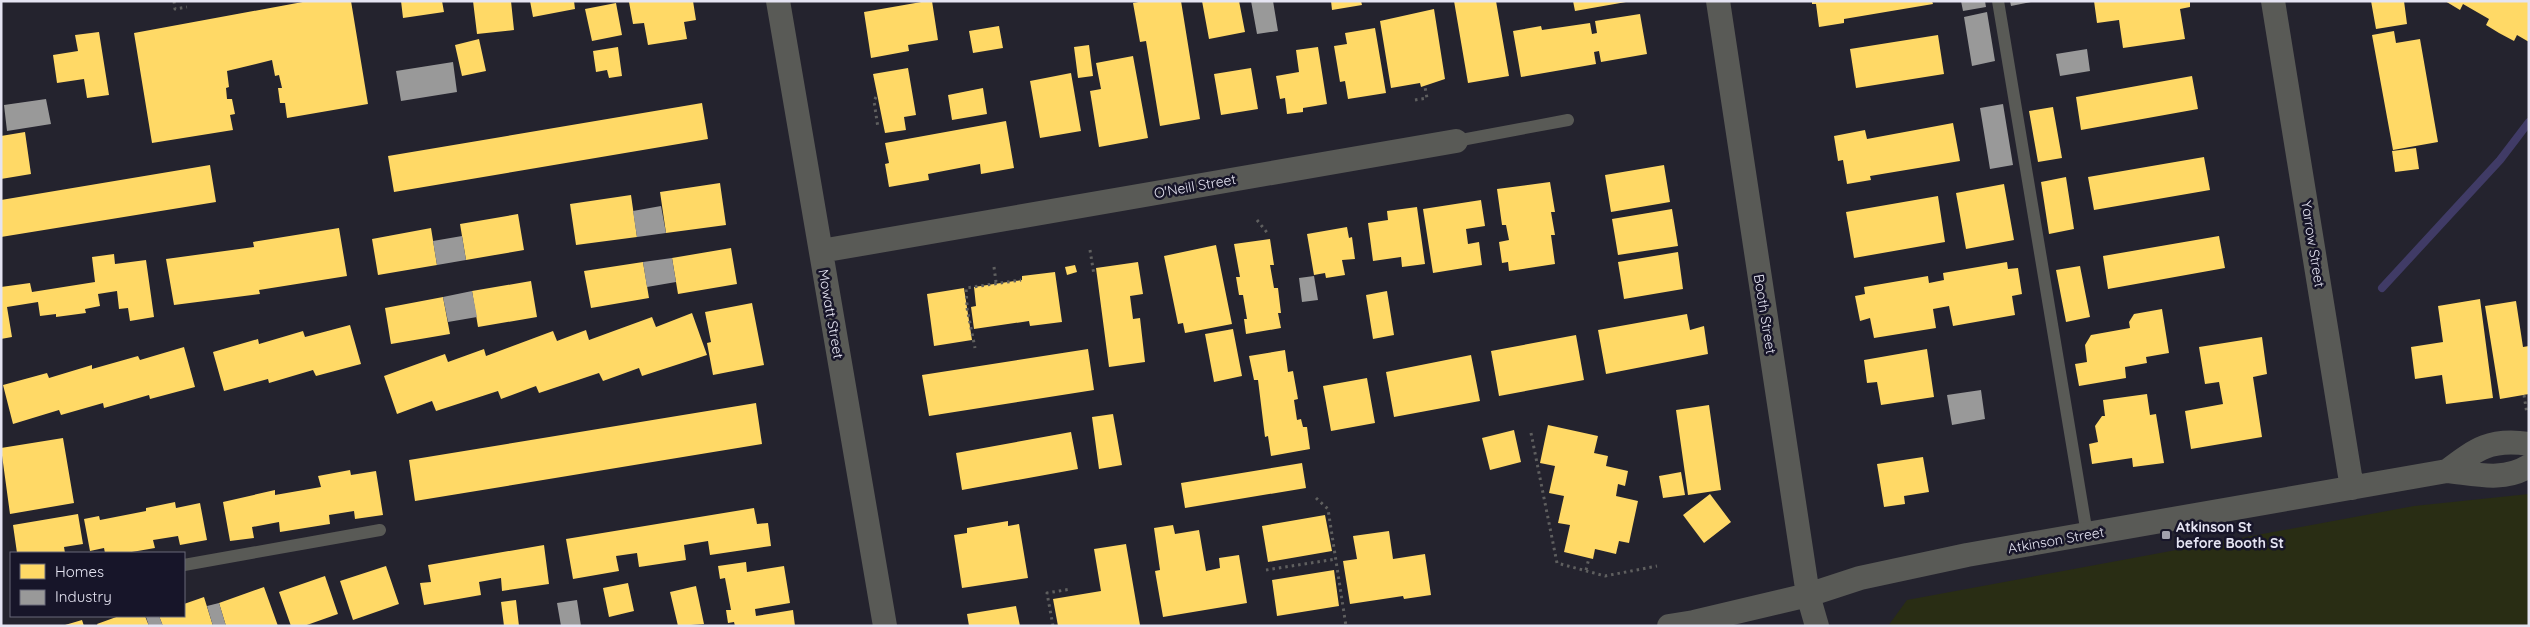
<svg xmlns="http://www.w3.org/2000/svg" width="2530" height="627" viewBox="0 0 2530 627" font-family="Quicksand,sans-serif">
<style>
.green{fill:#292d14}
.homes{fill:#ffd966}
.industry{fill:#999}
.lines{fill:none;stroke-linecap:round;stroke-linejoin:round}
.stream{stroke:#403b66;stroke-width:8}
.path{stroke:#5f5f5f;stroke-width:3;stroke-dasharray:2.5 4;stroke-linecap:butt}
.service{stroke:#595a56;stroke-width:12}
.minor{stroke:#595a56;stroke-width:24}
.poi-dot{fill:#a1a0ad;stroke:#171529;stroke-width:2}
.labels{text-anchor:middle;stroke-width:5;stroke-linejoin:round;paint-order:stroke}
.street-label{font-size:14px;fill:#e5e4f2;stroke:#171529}
.poi-label{font-size:14px;font-weight:bold;fill:#e5e4f2;stroke:#171529;text-anchor:start}
</style>
<rect width="100%" height="100%" fill="#24232e"/>
<path class="green" d="M2529 494V626H1888L1907 600 2414 506Z"/>
<path class="homes" d="M308 1H351L368 104 287 118 285 103H280L278 88H282L279 75 275 76 272 60 227 71 229 87 226 88 227 99H232L235 114 230 115 233 130 152 143 134 33Z
M401 1H442L444 12 403 18Z
M473 1H511L514 30 477 34Z
M530 1H574L575 9 533 17Z
M693 1 696 20 684 22 687 39 648 45 644 23 633 24 629 2Z
M927 1H932L938 40 908 45 909 51 871 58 864 12Z
M1144 1H1181L1200 119 1160 126 1146 41 1140 42 1133 3Z
M1202 1H1239L1245 32 1209 39Z
M1331 1H1361L1362 5 1332 10Z
M1454 1H1496L1509 76 1468 83Z
M1573 1H1626V2L1575 11Z
M1812 1H1932L1933 4 1844 19V23L1819 27 1816 4H1812Z
M2094 1H2190V7L2180 9 2185 39 2123 48 2119 20 2097 23Z
M2371 1H2404L2407 24 2376 29Z
M2445 1H2529V42L2517 35 2514 41 2499 33 2486 25 2489 19 2463 4 2460 10Z
M616 3 622 35 592 41 585 9Z
M1434 9 1445 79 1421 87 1420 83 1391 88 1380 21Z
M1640 14 1647 54 1601 62 1599 51 1594 52 1596 64 1521 77 1513 31 1541 26 1542 30 1590 23 1592 34 1597 33 1595 21Z
M999 26 1003 48 973 53 969 31Z
M1375 28 1386 93 1348 99 1345 81 1340 82 1334 46 1347 44 1345 33Z
M2394 31 2396 43 2420 39 2438 142 2393 150 2372 35Z
M99 32 109 95 87 98 84 79 57 83 53 55 78 51 75 35Z
M1938 35 1944 74 1856 88 1850 49Z
M479 39 486 71 462 76 455 45Z
M1089 45 1093 76 1078 78 1074 47Z
M618 47 622 76 609 78 607 70 596 72 593 51Z
M1318 47 1327 104 1303 108V112L1287 114 1285 98 1280 99 1276 76 1299 72 1296 50Z
M1133 56 1148 138 1099 147 1090 91 1101 89 1096 63Z
M908 68 916 115 904 117 906 130 885 133 873 74Z
M1251 68 1258 109 1221 115 1214 74Z
M1071 73 1081 131 1040 138 1030 81Z
M2192 76 2198 109 2081 130 2076 97Z
M983 88 987 114 952 120 948 95Z
M702 103 708 139 394 192 388 156Z
M2053 107 2062 158 2038 162 2029 111Z
M1006 121 1014 168 981 174 980 164 928 174 929 180 889 187 885 164 889 163 885 143Z
M1953 123 1960 161 1870 176 1871 180 1847 184 1843 160 1838 161 1834 136 1865 130 1867 139Z
M25 132 31 174 1 179V136Z
M2416 148 2419 169 2395 172 2392 151Z
M2204 157 2210 190 2094 210 2088 177Z
M210 165 216 202 1 237V200Z
M1664 165 1670 202 1611 212 1605 175Z
M2066 177 2074 229 2049 234 2041 182Z
M1550 182 1555 212H1551L1555 235H1551L1555 264 1509 271 1508 262 1502 263 1499 242 1509 240 1506 225H1502L1497 189Z
M720 183 726 225 666 233 660 192Z
M2004 184 2014 240 1966 249 1956 193Z
M631 195 637 237 576 245 570 204Z
M1938 196 1945 242 1854 258 1846 212Z
M1481 200 1485 226 1466 229 1468 244 1479 242 1482 265 1433 273 1423 209Z
M1417 207 1425 264 1402 267 1401 257 1373 261 1368 223 1388 220 1387 211Z
M1672 209 1678 246 1618 255 1612 219Z
M518 214 524 250 466 260 460 224Z
M1347 227 1349 238 1352 237 1355 259 1342 260 1345 275 1326 278 1325 273 1314 275 1307 234Z
M339 228 347 276 259 290 260 294 174 305 166 259 254 247 253 242Z
M431 228 437 265 378 275 372 239Z
M2219 236 2225 268 2108 289 2103 256Z
M1270 239 1274 265H1270L1274 288H1278L1281 313H1278L1281 328 1246 334 1244 319H1247L1243 295H1239L1236 277H1240L1234 244Z
M1216 245 1232 324 1185 333 1183 323 1178 324 1164 256Z
M731 248 737 284 678 294 672 258Z
M1678 252 1683 289 1624 299 1618 262Z
M114 254 115 264 146 260 154 317 130 321 128 308 119 309 117 291 98 294 100 306 85 309 86 313 56 317V314L40 316 38 302 7 307 12 337 1 339V287L30 283 32 292 95 282 92 257Z
M643 262 649 298 591 308 584 271Z
M1138 262 1143 294 1130 296 1133 319 1140 318 1145 362 1109 367 1096 268Z
M2007 262 2008 269 2018 268 2022 294 2012 296 2015 315 1953 326 1949 306 1933 309 1936 328 1874 338 1870 318 1860 321 1855 296 1865 294 1864 287 1928 276 1929 283 1944 280 1943 273Z
M1075 265 1077 272 1067 275 1065 267Z
M2080 266 2090 317 2066 322 2056 270Z
M1055 272 1062 322 1030 326 1029 321 974 329 971 307 976 306 974 287 1022 280V276Z
M531 281 537 317 478 327 472 291Z
M964 288 972 340 934 346 927 294Z
M1387 291 1394 335 1373 339 1366 295Z
M443 297 450 334 391 344 385 308Z
M2480 299 2493 398 2446 404 2442 375 2415 379 2411 347 2443 342 2438 306Z
M2516 301 2523 347 2529 346V394L2500 399 2485 306Z
M752 303 764 365 713 375 707 343 711 342 705 312Z
M2162 309 2169 353 2146 357 2147 363 2125 367 2126 378 2079 386 2075 364 2087 362 2085 345 2091 335 2130 328 2129 322 2134 314Z
M692 313 707 355 642 376 639 368 603 381 599 373 539 393 536 386 501 399 498 391 436 411 432 401 397 414 384 376 445 354 448 362 484 349 486 356 553 331 557 341 586 330 589 340 652 317 656 327Z
M1687 314 1690 330 1704 326 1708 354 1606 374 1598 330Z
M350 325 361 364 316 376 313 370 269 383 268 379 224 391 213 352 258 339 259 344 303 331 305 337Z
M1233 329 1242 376 1214 382 1205 334Z
M1576 335 1584 380 1499 396 1491 351Z
M2262 337 2267 374 2253 377 2262 437 2191 449 2185 411 2223 404 2219 382 2205 384 2199 347Z
M184 347 195 387 150 399 149 395 104 408 103 403 61 415 59 410 13 424 3 385 47 373 49 378 92 365V369L138 356 140 360Z
M1088 349 1094 390 929 416 922 375Z
M1927 349 1934 397 1881 405 1877 382 1867 383 1864 360Z
M1285 350 1288 372 1293 371 1298 399 1294 400 1297 420 1301 419 1303 427H1307L1310 449 1271 456 1268 436 1265 437 1258 380H1254L1249 356Z
M1471 355 1480 401 1394 417 1386 372Z
M1367 378 1375 423 1331 431 1323 386Z
M2147 394 2150 415 2156 414 2164 463 2133 467 2132 458 2092 464 2089 444 2098 442 2095 426 2102 416H2105L2103 400Z
M756 403 762 444 415 501 409 460Z
M1709 405 1721 490 1688 495 1676 410Z
M1113 414 1122 465 1099 469 1092 417Z
M1548 425 1598 436 1594 453 1608 456 1606 466 1628 471 1625 486 1618 484 1616 496 1638 501 1629 543 1619 541 1616 554 1595 549 1593 559 1564 552 1570 525 1558 523 1564 496 1549 493 1555 466 1540 463Z
M1514 430 1521 462 1490 470 1482 438Z
M1071 432 1078 469 962 490 956 453Z
M63 438 74 503 10 514 1 448Z
M1923 457 1929 492 1904 496 1905 504 1884 507 1877 464Z
M1302 463 1306 488 1185 508 1181 483Z
M350 470 351 475 376 471 383 515 355 519 354 511 329 515 330 524 280 532 279 522 252 527 254 538 230 541 223 502 275 490V495L321 487 318 476Z
M1681 472 1685 495 1663 498 1659 476Z
M1710 494 1731 522 1704 543 1683 515Z
M175 502 176 508 200 503 207 540 180 545 178 536 153 540 155 548 126 553H105L104 548 90 551 84 519 99 516 100 520 146 511V508Z
M754 508 757 524 768 523 771 546 710 555 708 541 684 545 686 560 639 567 637 553 616 556 619 571 573 579 566 539Z
M78 514 83 544 64 547 65 553H17L13 525Z
M1325 515 1332 551 1268 562 1262 526Z
M1008 521V526L1019 524 1028 578 962 588 954 535 967 533V528Z
M1173 525 1175 534 1199 530 1206 571 1220 568 1219 558 1239 555 1247 603 1163 617 1155 571 1160 570 1154 528Z
M1389 531 1393 559 1425 554 1431 595 1404 599 1403 596 1350 604 1343 561 1357 559 1353 536Z
M1126 544 1140 625 1058 626 1053 599 1101 591 1094 549Z
M544 545 549 584 502 591 501 578 479 582 481 595 424 605 420 583 431 582 428 565Z
M746 562 747 572 784 566 790 603 755 609 756 616 793 610 795 626H735L734 622 728 623 726 610H731L725 578 720 579 718 566Z
M386 566 399 604 353 620 340 581Z
M1334 570 1339 606 1277 616 1272 580Z
M325 576 338 614 304 626H291L279 592Z
M628 583 634 611 609 617 603 588Z
M696 586 704 624 678 626 670 592Z
M264 587 278 626H226L219 603Z
M204 597 213 626H163L159 616H184V604Z
M516 600 519 626H504L501 602Z
M1016 606 1020 626H969L967 614Z
M119 616H145L149 626H98L97 624Z
M82 620 84 626H65V625Z"/>
<path class="industry" d="M1251 1H1273L1278 31 1257 34Z
M1961 1H1985L1986 7 1963 11Z
M2010 1H2031V2L2011 6Z
M1987 12 1995 61 1972 66 1964 17Z
M2087 49 2090 71 2060 76 2056 54Z
M453 62 457 92 401 101 396 71Z
M46 99 51 124 7 131 4 105Z
M2003 104 2013 165 1990 169 1980 108Z
M661 206 666 233 637 237 633 211Z
M462 236 466 260 437 265 433 241Z
M672 258 676 282 647 287 643 262Z
M1314 276 1318 300 1302 302 1299 278Z
M472 291 477 317 448 322 443 297Z
M1981 390 1985 419 1952 425 1947 395Z
M577 600 581 626H561L557 603Z
M219 603 226 626H213L207 606Z
M150 616H159L163 626H149L146 617Z"/>
<g class="lines">
<path class="stream" d="M2382 288 2500 160 2529 122"/>
<path class="path" d="M174 1 175 9 187 7
M876 97 874 101 878 128
M1415 100 1427 98 1425 87
M1257 220 1269 235
M1090 250 1094 275
M994 267 996 282
M967 305 966 288 1021 280
M967 308 975 348
M2524 395 2527 414
M1531 433 1557 563 1605 576 1657 566
M1316 498 1328 509 1346 626
M1266 570 1336 559
M1586 570 1589 558
M1053 626 1047 593 1071 589"/>
<path class="service" d="M1998 1 2087 534
M1456 141 1568 120
M184 565 380 530"/>
<path class="minor" d="M778 1 885 626
M1718 1 1808 595 1817 626
M2273 1 2352 488
M821 251 1456 141
M2447 471C2476 449 2491 438 2529 444
M1669 626 1694 622 1808 595 1860 578 1967 555 2447 471C2476 474 2503 482 2529 466"/>
</g>
<rect class="poi-dot" x="2161" y="530" width="10" height="10" rx="2.5"/>
<g class="labels">
<g class="street-label">
<text transform="translate(1195 186) rotate(-10)" y="5">O'Neill Street</text>
<text transform="translate(2313 244) rotate(81)" y="5">Yarrow Street</text>
<text transform="translate(831 314) rotate(80)" y="5">Mowatt Street</text>
<text transform="translate(1765 314) rotate(81)" y="5">Booth Street</text>
<text transform="translate(2056 540) rotate(-10)" y="5">Atkinson Street</text>
</g>
<g class="poi-label">
<text x="2176" y="532">Atkinson St<tspan x="2176" dy="16">before Booth St</tspan></text>
</g>
</g>
<rect width="2530" height="627" fill="none" stroke="#e5e4f2" stroke-width="5"/>
<rect x="10" y="552" width="175" height="65" fill="#171529" stroke="#696879"/>
<rect x="20" y="564" width="25" height="15" fill="#ffd966" stroke="#696879"/>
<text x="55" y="577" font-size="15" fill="#e5e4f2">Homes</text>
<rect x="20" y="590" width="25" height="15" fill="#999999" stroke="#696879"/>
<text x="55" y="602" font-size="15" fill="#e5e4f2">Industry</text>
</svg>
